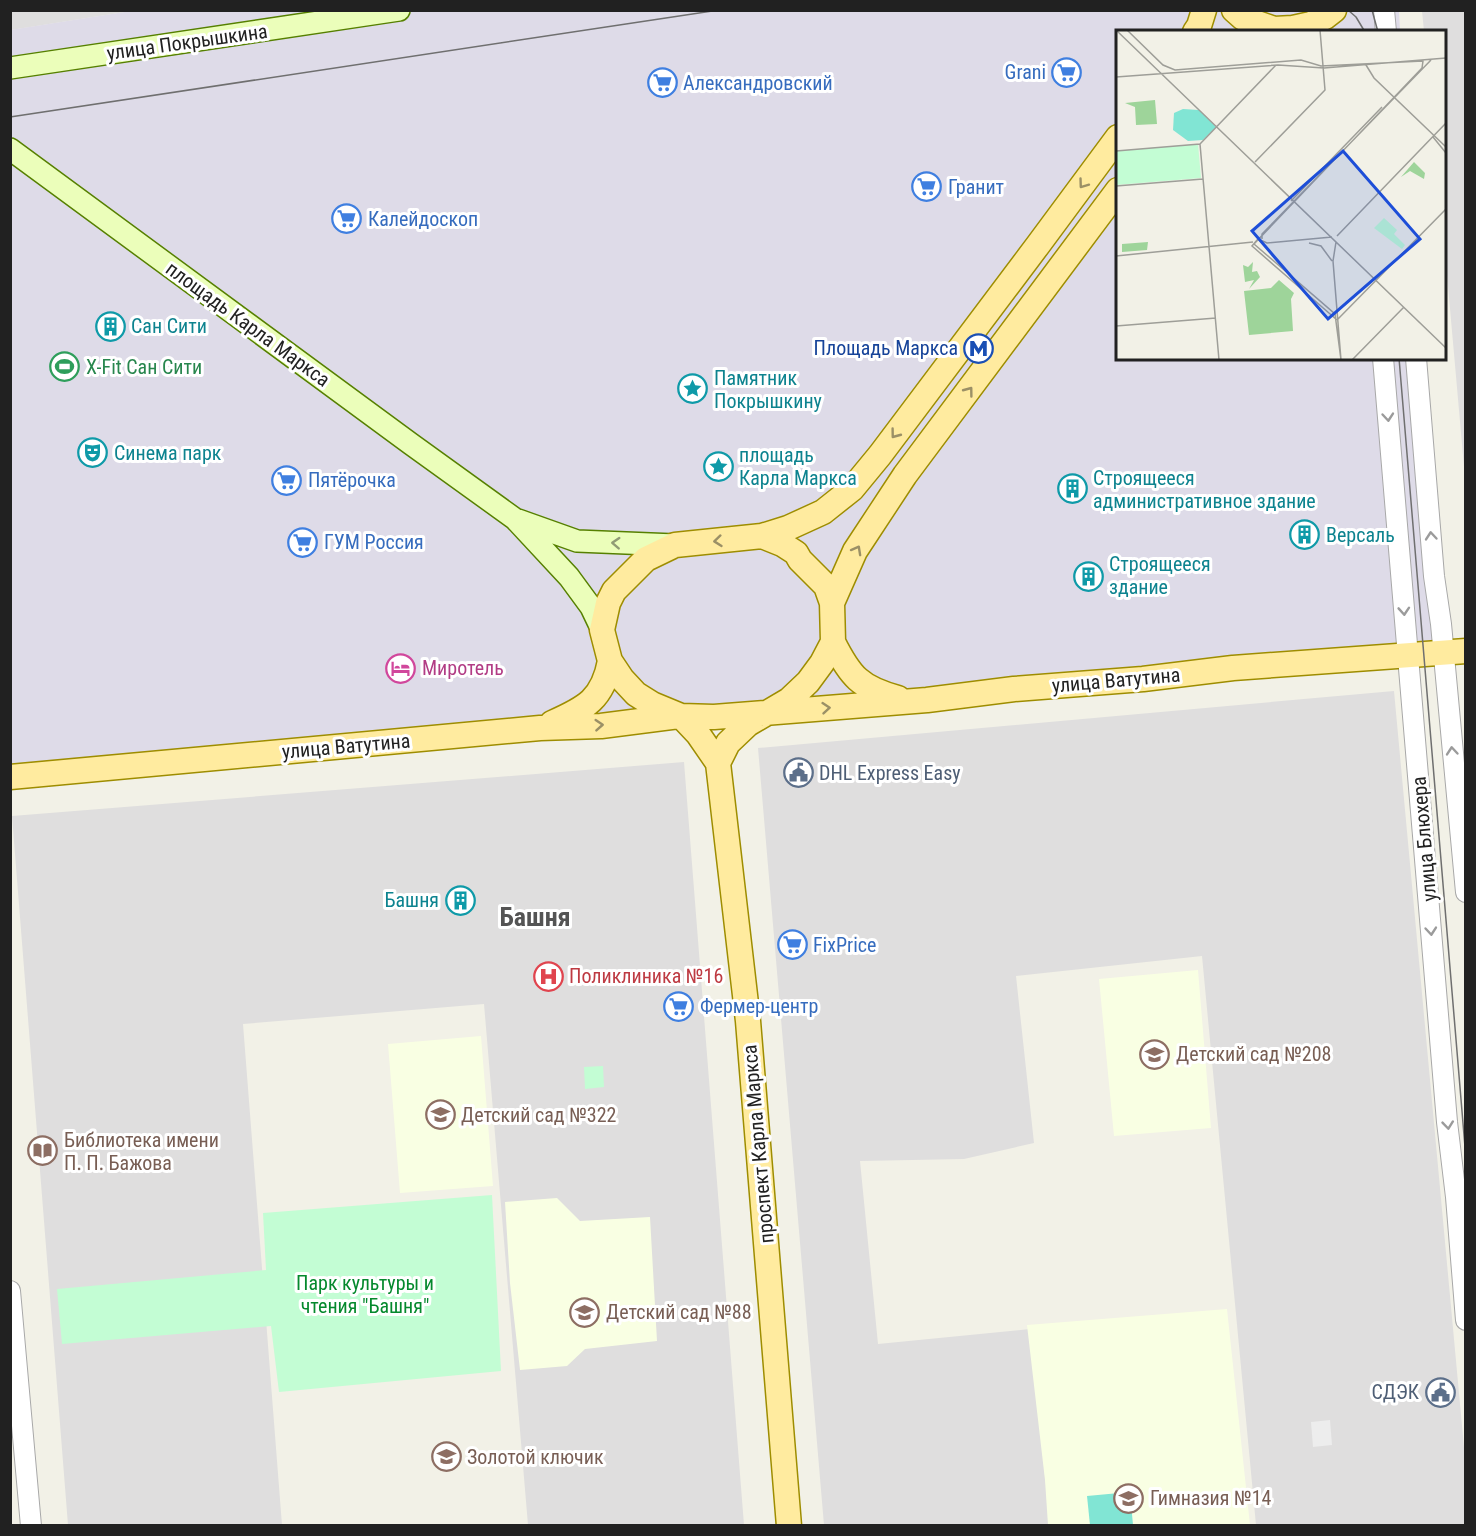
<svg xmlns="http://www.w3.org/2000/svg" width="1476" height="1536" viewBox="0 0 1476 1536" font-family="'Roboto Condensed',sans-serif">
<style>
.residential{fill:#dfdede}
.education{fill:#f9ffe3}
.park{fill:#c3fdd4}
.pitch{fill:#81e5d4}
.parking{fill:#ededed}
.plaza{fill:#dedbe8}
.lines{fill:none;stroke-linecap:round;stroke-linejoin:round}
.tertiary-casing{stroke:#a8a8a8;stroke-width:22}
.secondary-casing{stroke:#568000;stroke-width:24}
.primary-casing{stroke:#9e8d00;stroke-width:27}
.tertiary{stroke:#fff;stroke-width:20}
.secondary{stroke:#ebfeba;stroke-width:21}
.primary{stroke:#ffeb9f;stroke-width:24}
.tram{stroke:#6f6f6f;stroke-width:1.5}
.oneway{stroke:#9b9066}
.oneway2{stroke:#9b9b9b}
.oneway3{stroke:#909b75}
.labels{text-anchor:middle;stroke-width:6;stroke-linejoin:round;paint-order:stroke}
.street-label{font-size:20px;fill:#212121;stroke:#fff}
.shop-label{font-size:20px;fill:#366cbe;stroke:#fff;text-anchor:start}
.culture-label{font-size:20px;fill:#0d838f;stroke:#fff;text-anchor:start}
.transit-label{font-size:20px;fill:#164399;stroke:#fff;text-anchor:end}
.leisure-label{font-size:20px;fill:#27864d;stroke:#fff;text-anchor:start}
.hotel-label{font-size:20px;fill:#b23c85;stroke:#fff;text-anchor:start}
.service-label{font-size:20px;fill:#4e5e75;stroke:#fff;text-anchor:start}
.health-label{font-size:20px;fill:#be3a42;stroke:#fff;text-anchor:start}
.education-label{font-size:20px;fill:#785e54;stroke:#fff;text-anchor:start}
.park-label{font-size:20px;fill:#05892d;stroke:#fff}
.district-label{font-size:26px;font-weight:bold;fill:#545454;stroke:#fff}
.inset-road{fill:none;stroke:#9e9e98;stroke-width:1.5}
.view{fill:#1d4ed8;fill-opacity:0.15;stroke:#1d4ed8;stroke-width:3}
.inset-edge{fill:none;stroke:#212121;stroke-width:3}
</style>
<rect width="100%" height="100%" fill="#f2f1e7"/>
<path class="residential" d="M11 10H131V11L11 30Z
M1422 11H1465V478L1445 252 1444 32 1424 31Z
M1394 691 1465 1458V1525H1256L1202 956 1016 976 1034 1143 964 1159 860 1161 878 1344 1030 1329 1050 1525H824L758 748Z
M684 762 744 1525H528L484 1004 243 1024 282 1525H68L12 816Z"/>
<path class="education" d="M1198 970 1211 1128 1114 1136 1099 979Z
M481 1036 493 1186 400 1193 388 1044Z
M557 1198 580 1221 650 1217 657 1341 585 1349 567 1366 520 1370 510 1283 505 1202Z
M1227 1309 1250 1525H1048L1045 1480 1027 1325Z"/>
<path class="park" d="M603 1066 604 1087 585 1089 584 1067Z
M492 1195 501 1371 279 1392 271 1326 62 1344 57 1289 266 1270 263 1213Z"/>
<path class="pitch" d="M1130 1492 1133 1525H1090L1087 1496Z"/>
<path class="parking" d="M1330 1420 1332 1445 1313 1447 1311 1422Z"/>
<path class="plaza" d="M137 10 1399 11 1400 31 1118 32V358L1416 359 1444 652 11 777 10 30Z"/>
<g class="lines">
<defs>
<path id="tertiary" d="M1384 10 1386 32
M1383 358 1447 1122 1456 1197 1466 1320
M1416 358 1434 576 1441 624 1466 892
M10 1291 31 1526"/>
<path id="secondary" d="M10 68 399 10
M10 149 411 444 515 519 569 577 591 607 602 630
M518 520 577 541 675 545"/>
<path id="primary" d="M1234 10 1243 18 1274 29
M1195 32 1199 26 1204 10
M1259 32 1274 29 1293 28 1311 24 1325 17 1334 10
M1118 137 1038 245 880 455 852 489 823 512 788 528 762 536 675 545 646 559 614 591 608 603 602 630 610 661 622 679 636 694 652 704 681 716 714 717 927 700 1014 689 1143 679 1233 668 1466 651
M832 603 855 551 905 475 1118 190
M833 642C850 676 860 688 898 698
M681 716 698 734 718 763 748 1021 789 1526
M552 723C586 708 603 699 610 661
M718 763 728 743 748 724 789 700 808 682 822 663 833 642 832 603 826 586 800 560 796 553 782 544 762 536
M10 777 540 728 601 726 679 716"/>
</defs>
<use href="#tertiary" class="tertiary-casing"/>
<use href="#secondary" class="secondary-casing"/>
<use href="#primary" class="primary-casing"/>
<use href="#tertiary" class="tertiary"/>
<use href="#secondary" class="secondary"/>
<use href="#primary" class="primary"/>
<path class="tram" d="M1348 10 1356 17 1365 32
M1372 10 1378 32
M10 117 719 10
M1399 358 1466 1159"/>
</g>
<defs><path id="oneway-chevron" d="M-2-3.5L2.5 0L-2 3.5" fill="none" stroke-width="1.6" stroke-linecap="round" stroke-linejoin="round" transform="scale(1.5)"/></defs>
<g class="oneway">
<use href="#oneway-chevron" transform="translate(1083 184) rotate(126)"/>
<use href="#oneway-chevron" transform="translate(969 391) rotate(-53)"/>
<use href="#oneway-chevron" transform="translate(895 434) rotate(127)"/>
<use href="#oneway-chevron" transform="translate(718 541) rotate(174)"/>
<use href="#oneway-chevron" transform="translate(857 550) rotate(-61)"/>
<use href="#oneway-chevron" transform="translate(826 708) rotate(-5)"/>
<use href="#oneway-chevron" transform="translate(599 725) rotate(-4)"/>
</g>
<g class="oneway2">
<use href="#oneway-chevron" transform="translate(1388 417) rotate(85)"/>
<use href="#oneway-chevron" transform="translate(1431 536) rotate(-95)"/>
<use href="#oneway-chevron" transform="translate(1404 611) rotate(86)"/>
<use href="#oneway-chevron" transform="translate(1452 751) rotate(-95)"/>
<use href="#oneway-chevron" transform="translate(1431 931) rotate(85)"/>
<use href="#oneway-chevron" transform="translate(1448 1125) rotate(84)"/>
</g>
<use class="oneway3" href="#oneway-chevron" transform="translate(616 543) rotate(-177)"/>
<defs>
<symbol id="supermarket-ring" viewBox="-11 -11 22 22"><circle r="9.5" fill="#fff" stroke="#3f7fe0" stroke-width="1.5"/><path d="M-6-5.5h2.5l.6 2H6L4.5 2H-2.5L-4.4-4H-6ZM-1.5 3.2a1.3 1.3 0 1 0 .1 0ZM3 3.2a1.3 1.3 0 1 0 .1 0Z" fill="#3f7fe0"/></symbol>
<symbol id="building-ring" viewBox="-11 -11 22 22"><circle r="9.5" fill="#fff" stroke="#0f9aa8" stroke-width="1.5"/><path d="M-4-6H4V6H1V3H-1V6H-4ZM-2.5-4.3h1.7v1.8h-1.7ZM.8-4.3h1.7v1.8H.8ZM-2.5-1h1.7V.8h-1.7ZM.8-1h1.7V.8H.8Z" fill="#0f9aa8"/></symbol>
<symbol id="metro-ring" viewBox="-11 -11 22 22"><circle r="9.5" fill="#fff" stroke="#1a4fb4" stroke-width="1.5"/><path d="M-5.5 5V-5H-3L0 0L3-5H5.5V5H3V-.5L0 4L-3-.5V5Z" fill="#1a4fb4"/></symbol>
<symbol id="stadium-ring" viewBox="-11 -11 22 22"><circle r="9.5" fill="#fff" stroke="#2e9e5b" stroke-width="1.5"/><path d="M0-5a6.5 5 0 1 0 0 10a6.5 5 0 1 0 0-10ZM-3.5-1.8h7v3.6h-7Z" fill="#2e9e5b"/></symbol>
<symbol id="sight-ring" viewBox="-11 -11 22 22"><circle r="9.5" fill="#fff" stroke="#0f9aa8" stroke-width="1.5"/><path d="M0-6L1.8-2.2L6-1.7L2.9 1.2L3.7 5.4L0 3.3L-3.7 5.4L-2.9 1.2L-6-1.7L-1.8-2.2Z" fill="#0f9aa8"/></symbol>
<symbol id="theatre-ring" viewBox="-11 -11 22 22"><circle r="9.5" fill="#fff" stroke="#0f9aa8" stroke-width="1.5"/><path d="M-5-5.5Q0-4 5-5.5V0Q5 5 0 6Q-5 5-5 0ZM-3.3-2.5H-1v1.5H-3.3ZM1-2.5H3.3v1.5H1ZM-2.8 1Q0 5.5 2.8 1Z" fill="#0f9aa8"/></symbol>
<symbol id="hotel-ring" viewBox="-11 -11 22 22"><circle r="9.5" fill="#fff" stroke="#d1479c" stroke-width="1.5"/><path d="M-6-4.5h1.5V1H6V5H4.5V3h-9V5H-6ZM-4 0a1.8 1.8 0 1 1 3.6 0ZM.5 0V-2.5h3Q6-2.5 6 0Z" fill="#d1479c"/></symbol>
<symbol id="civic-ring" viewBox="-11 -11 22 22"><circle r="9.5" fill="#fff" stroke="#5c6f8a" stroke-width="1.5"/><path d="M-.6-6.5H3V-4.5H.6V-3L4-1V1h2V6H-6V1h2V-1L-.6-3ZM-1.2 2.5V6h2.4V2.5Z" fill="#5c6f8a"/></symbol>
<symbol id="hospital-ring" viewBox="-11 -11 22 22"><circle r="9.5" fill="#fff" stroke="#e0444e" stroke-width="1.5"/><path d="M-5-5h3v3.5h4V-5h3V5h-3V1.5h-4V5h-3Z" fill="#e0444e"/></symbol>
<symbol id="school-ring" viewBox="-11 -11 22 22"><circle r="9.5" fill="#fff" stroke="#8d6e63" stroke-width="1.5"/><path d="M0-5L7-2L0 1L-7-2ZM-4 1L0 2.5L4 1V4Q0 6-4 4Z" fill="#8d6e63"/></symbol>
<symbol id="library-ring" viewBox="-11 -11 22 22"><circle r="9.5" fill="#fff" stroke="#8d6e63" stroke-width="1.5"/><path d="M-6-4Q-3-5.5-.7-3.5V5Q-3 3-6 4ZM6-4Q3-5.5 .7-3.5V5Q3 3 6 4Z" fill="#8d6e63"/></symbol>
</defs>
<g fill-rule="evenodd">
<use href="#supermarket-ring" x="1050" y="56" width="33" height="33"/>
<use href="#supermarket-ring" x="646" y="66" width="33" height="33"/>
<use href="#supermarket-ring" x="910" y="170" width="33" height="33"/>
<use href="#supermarket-ring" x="330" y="202" width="33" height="33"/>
<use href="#building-ring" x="94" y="310" width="33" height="33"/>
<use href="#metro-ring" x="962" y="332" width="33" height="33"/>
<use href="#stadium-ring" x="48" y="350" width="33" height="33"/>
<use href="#sight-ring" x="676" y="372" width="33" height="33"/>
<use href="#theatre-ring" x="76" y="436" width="33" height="33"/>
<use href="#sight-ring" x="702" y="450" width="33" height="33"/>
<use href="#supermarket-ring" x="270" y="464" width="33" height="33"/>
<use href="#building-ring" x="1056" y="472" width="33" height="33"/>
<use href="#building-ring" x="1288" y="518" width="33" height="33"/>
<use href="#supermarket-ring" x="286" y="526" width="33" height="33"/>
<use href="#building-ring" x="1072" y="560" width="33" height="33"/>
<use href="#hotel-ring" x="384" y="652" width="33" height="33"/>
<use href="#civic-ring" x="782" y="756" width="33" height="33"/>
<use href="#building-ring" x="444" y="884" width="33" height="33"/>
<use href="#supermarket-ring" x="776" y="928" width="33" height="33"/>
<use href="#hospital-ring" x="532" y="960" width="33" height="33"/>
<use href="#supermarket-ring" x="662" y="990" width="33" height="33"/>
<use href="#school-ring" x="1138" y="1038" width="33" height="33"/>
<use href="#school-ring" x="424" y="1098" width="33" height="33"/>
<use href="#library-ring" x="26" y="1134" width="33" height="33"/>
<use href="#school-ring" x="568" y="1296" width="33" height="33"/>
<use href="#civic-ring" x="1424" y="1376" width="33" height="33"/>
<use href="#school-ring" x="430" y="1440" width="33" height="33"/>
<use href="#school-ring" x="1112" y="1482" width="33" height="33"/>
</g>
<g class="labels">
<g class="street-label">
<text transform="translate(187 42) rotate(-8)" y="7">улица Покрышкина</text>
<text transform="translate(248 324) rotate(36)" y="7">площадь Карла Маркса</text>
<text transform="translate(1116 680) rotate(-5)" y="7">улица Ватутина</text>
<text transform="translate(346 746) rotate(-5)" y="7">улица Ватутина</text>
<text transform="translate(1424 839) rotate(-95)" y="7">улица Блюхера</text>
<text transform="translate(758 1144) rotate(-95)" y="7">проспект Карла Маркса</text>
</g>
<g class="shop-label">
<text x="1046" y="79" text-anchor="end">Grani</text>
<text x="683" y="90">Александровский</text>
<text x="948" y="194">Гранит</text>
<text x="368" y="226">Калейдоскоп</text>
<text x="308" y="487">Пятёрочка</text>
<text x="324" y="549">ГУМ Россия</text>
<text x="813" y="952">FixPrice</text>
<text x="700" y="1013">Фермер-центр</text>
</g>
<g class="culture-label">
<text x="131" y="333">Сан Сити</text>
<text x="714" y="385">Памятник<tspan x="714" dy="23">Покрышкину</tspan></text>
<text x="114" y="460">Синема парк</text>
<text x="739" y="462">площадь<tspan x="739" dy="23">Карла Маркса</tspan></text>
<text x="1093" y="485">Строящееся<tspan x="1093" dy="23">административное здание</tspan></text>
<text x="1326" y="542">Версаль</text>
<text x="1109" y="571">Строящееся<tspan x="1109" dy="23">здание</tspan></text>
<text x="439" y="907" text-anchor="end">Башня</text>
</g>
<g class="transit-label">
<text x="958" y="355">Площадь Маркса</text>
</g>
<g class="leisure-label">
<text x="86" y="374">X-Fit Сан Сити</text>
</g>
<g class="hotel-label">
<text x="422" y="675">Миротель</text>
</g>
<g class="service-label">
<text x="819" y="780">DHL Express Easy</text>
<text x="1419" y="1399" text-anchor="end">СДЭК</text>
</g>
<g class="health-label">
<text x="569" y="983">Поликлиника №16</text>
</g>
<g class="education-label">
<text x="1176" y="1061">Детский сад №208</text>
<text x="461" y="1122">Детский сад №322</text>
<text x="64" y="1147">Библиотека имени<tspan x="64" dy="23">П. П. Бажова</tspan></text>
<text x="606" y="1319">Детский сад №88</text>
<text x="467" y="1464">Золотой ключик</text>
<text x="1150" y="1505">Гимназия №14</text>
</g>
<g class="park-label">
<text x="365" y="1290">Парк культуры и<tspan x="365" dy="23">чтения "Башня"</tspan></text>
</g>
<g class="district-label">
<text x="535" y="926">Башня</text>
</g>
</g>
<g transform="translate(1116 30)">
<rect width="330" height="330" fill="#f2f1e7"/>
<path d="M39 70 41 94 20 95 19 77 9 73ZM298 132 309 143 308 149 294 141 285 147ZM32 212 31 220 6 222V214ZM137 232 136 242 141 241 144 247 133 259 138 250 129 252 127 235 132 237ZM163 250 178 263 175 269 177 301 133 305 128 261 155 258Z" fill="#9ed49a"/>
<path d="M82 114 85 148 0 155V121ZM268 188 281 200 278 204 289 215 286 219 258 198Z" fill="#c3fdd4"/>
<path d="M67 79 83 80 100 97 87 110 72 111 57 100 58 83Z" fill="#81e5d4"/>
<path class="inset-road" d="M0 0 330 318M11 0 47 35 59 40 185 30 205 36 307 31 306 38 138 214 219 284 225 330M250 35 258 48 330 117M0 47 162 35 208 38 330 28M317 107 330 123M84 114 103 330M84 114 160 35M0 121 84 114M139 132 209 60 204 0M0 156 87 149M175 171 266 77M221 206 330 93M216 207 151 213 142 209 136 216 221 290M146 209V204L315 30M220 212 217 231 225 330M193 213 205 216 216 231M0 226 137 212M222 289 330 179M0 296 100 288M236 330 288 277"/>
<path class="view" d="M227 121 304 209 212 289 136 201Z"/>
<rect width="330" height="330" class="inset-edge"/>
</g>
<rect width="1476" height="1536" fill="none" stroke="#212121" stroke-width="24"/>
</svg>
